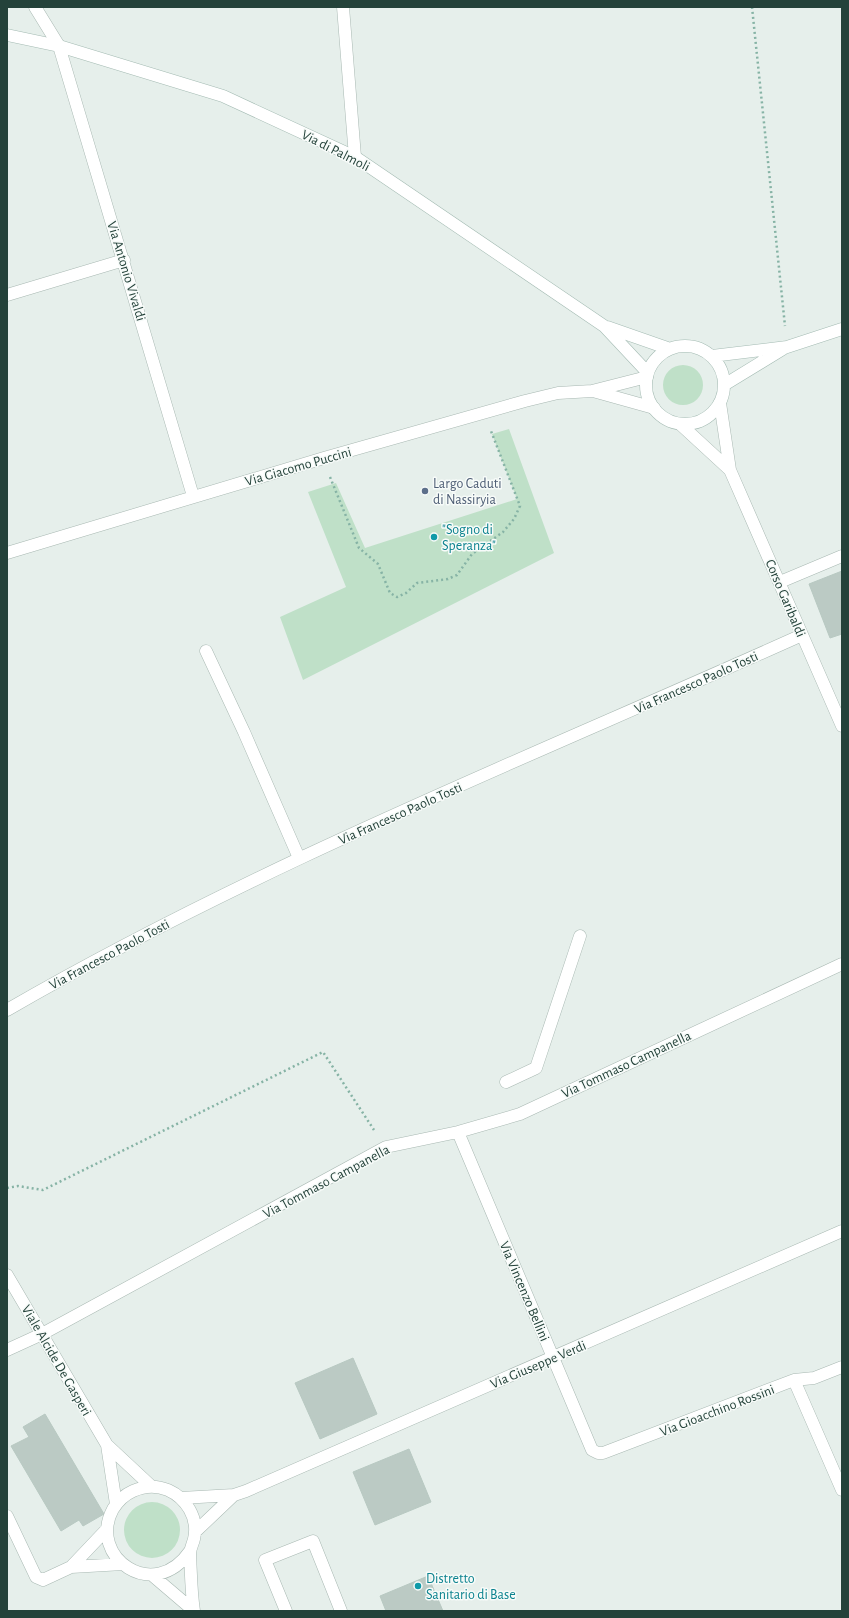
<svg xmlns="http://www.w3.org/2000/svg" width="849" height="1618" viewBox="0 0 849 1618" font-family="'Alegreya Sans',sans-serif">
<style>
.green{fill:#bfe0c8}
.building{fill:#bbcac4;stroke:#b8c9c2}
.lines{fill:none;stroke-linecap:round;stroke-linejoin:round}
.lane-casing{stroke:#a8b8b2;stroke-width:13}
.street-casing{stroke:#a8b8b2;stroke-width:13}
.secondary-casing{stroke:#a4bbb3;stroke-width:13}
.path{stroke:#86b3a5;stroke-width:2.5;stroke-dasharray:2 3;stroke-linecap:butt}
.lane{stroke:#fff;stroke-width:12}
.street{stroke:#fff;stroke-width:12}
.secondary{stroke:#fff;stroke-width:12}
.service-dot{fill:#5c6f8a;stroke:#f7fbf9;stroke-width:1.5}
.culture-dot{fill:#0f9aa8;stroke:#f7fbf9;stroke-width:1.5}
.labels{text-anchor:middle;stroke-width:3;stroke-linejoin:round;paint-order:stroke}
.street-label{font-size:14px;fill:#24423a;stroke:#f7fbf9}
.service-label{font-size:14px;fill:#4e5e75;stroke:#f7fbf9;text-anchor:start}
.culture-label{font-size:14px;fill:#0d838f;stroke:#f7fbf9;text-anchor:start}
</style>
<rect width="100%" height="100%" fill="#e6efeb"/>
<path class="green" d="M663 385a20 20 0 1 1 40 0a20 20 0 1 1-40 0Z
M509 429 554 553 303 680 280 617 346 587 308 492 336 483 365 548 517 499 492 434Z
M124 1530a28 28 0 1 1 56 0a28 28 0 1 1-56 0Z"/>
<path class="building" d="M842 571V634L830 638 809 584Z
M353 1358 377 1414 320 1439 295 1383Z
M45 1414 104 1514 83 1526 79 1520 61 1531 11 1446 29 1437 23 1427Z
M409 1449 431 1502 375 1525 353 1472Z
M428 1576 443 1611H386L380 1596Z"/>
<g class="lines">
<defs>
<path id="lane" d="M343 7 355 157
M506 1082 536 1068 580 936
M286 1611 265 1560 313 1541 341 1611"/>
<path id="street" d="M35 7 59 46 193 496
M7 295 124 260
M593 391 654 408
M720 403 730 470 842 726
M680 424 730 470
M7 553 324 458 525 401 558 393 592 391 647 377
M780 582 842 556
M206 651 244 732 299 858
M7 1010C261 863 535 755 802 635
M458 1132 592 1450 598 1453H603L794 1380 814 1378 842 1367
M7 1275 107 1445 151 1486
M7 1350 42 1334 386 1147 458 1132 520 1114 842 964
M794 1380 842 1490
M107 1445 116 1504
M181 1498 234 1495 246 1491 842 1231
M7 1516 36 1577 43 1580 71 1567 107 1529
M195 1532 234 1495
M190 1551C154 1604 87 1557 113 1509 118 1501 124 1495 133 1491 144 1486 156 1485 168 1490 186 1498 199 1518 194 1539 193 1544 190 1548 190 1554 191 1572 191 1592 194 1611
M71 1567 123 1564
M152 1575 193 1610"/>
<path id="secondary" d="M7 35 59 46 223 96 355 157 604 326 648 373
M607 327 670 349
M646 385a39 39 0 1 1 78 0a39 39 0 1 1-78 0Z
M712 356 787 347 842 329
M724 385 783 349"/>
</defs>
<use href="#lane" class="lane-casing"/>
<use href="#street" class="street-casing"/>
<use href="#secondary" class="secondary-casing"/>
<path class="path" d="M752 7 785 326
M330 477 359 548 378 564 390 593 397 597 406 593 417 583 448 579 457 575 472 554 503 532 514 519 520 506 491 431
M7 1188 18 1186 43 1190 323 1052 374 1130"/>
<use href="#lane" class="lane"/>
<use href="#street" class="street"/>
<use href="#secondary" class="secondary"/>
</g>
<circle class="service-dot" cx="425" cy="491" r="4"/>
<g class="culture-dot">
<circle cx="434" cy="537" r="4"/>
<circle cx="418" cy="1586" r="4"/>
</g>
<g class="labels">
<g class="street-label">
<text transform="translate(336 150) rotate(27)" y="5">Via di Palmoli</text>
<text transform="translate(127 271) rotate(73)" y="5">Via Antonio Vivaldi</text>
<text transform="translate(298 466) rotate(-16)" y="5">Via Giacomo Puccini</text>
<text transform="translate(786 598) rotate(67)" y="5">Corso Garibaldi</text>
<text transform="translate(696 682) rotate(-24)" y="5">Via Francesco Paolo Tosti</text>
<text transform="translate(400 813) rotate(-24)" y="5">Via Francesco Paolo Tosti</text>
<text transform="translate(109 954) rotate(-28)" y="5">Via Francesco Paolo Tosti</text>
<text transform="translate(626 1064) rotate(-25)" y="5">Via Tommaso Campanella</text>
<text transform="translate(326 1181) rotate(-28)" y="5">Via Tommaso Campanella</text>
<text transform="translate(525 1291) rotate(67)" y="5">Via Vincenzo Bellini</text>
<text transform="translate(57 1360) rotate(60)" y="5">Viale Alcide De Gasperi</text>
<text transform="translate(538 1364) rotate(-23)" y="5">Via Giuseppe Verdi</text>
<text transform="translate(717 1410) rotate(-21)" y="5">Via Gioacchino Rossini</text>
</g>
<g class="service-label">
<text x="433" y="488">Largo Caduti<tspan x="433" dy="16">di Nassiryia</tspan></text>
</g>
<g class="culture-label">
<text x="442" y="534">"Sogno di<tspan x="442" dy="16">Speranza"</tspan></text>
<text x="426" y="1583">Distretto<tspan x="426" dy="16">Sanitario di Base</tspan></text>
</g>
</g>
<rect width="849" height="1618" fill="none" stroke="#24423a" stroke-width="16"/>
</svg>
